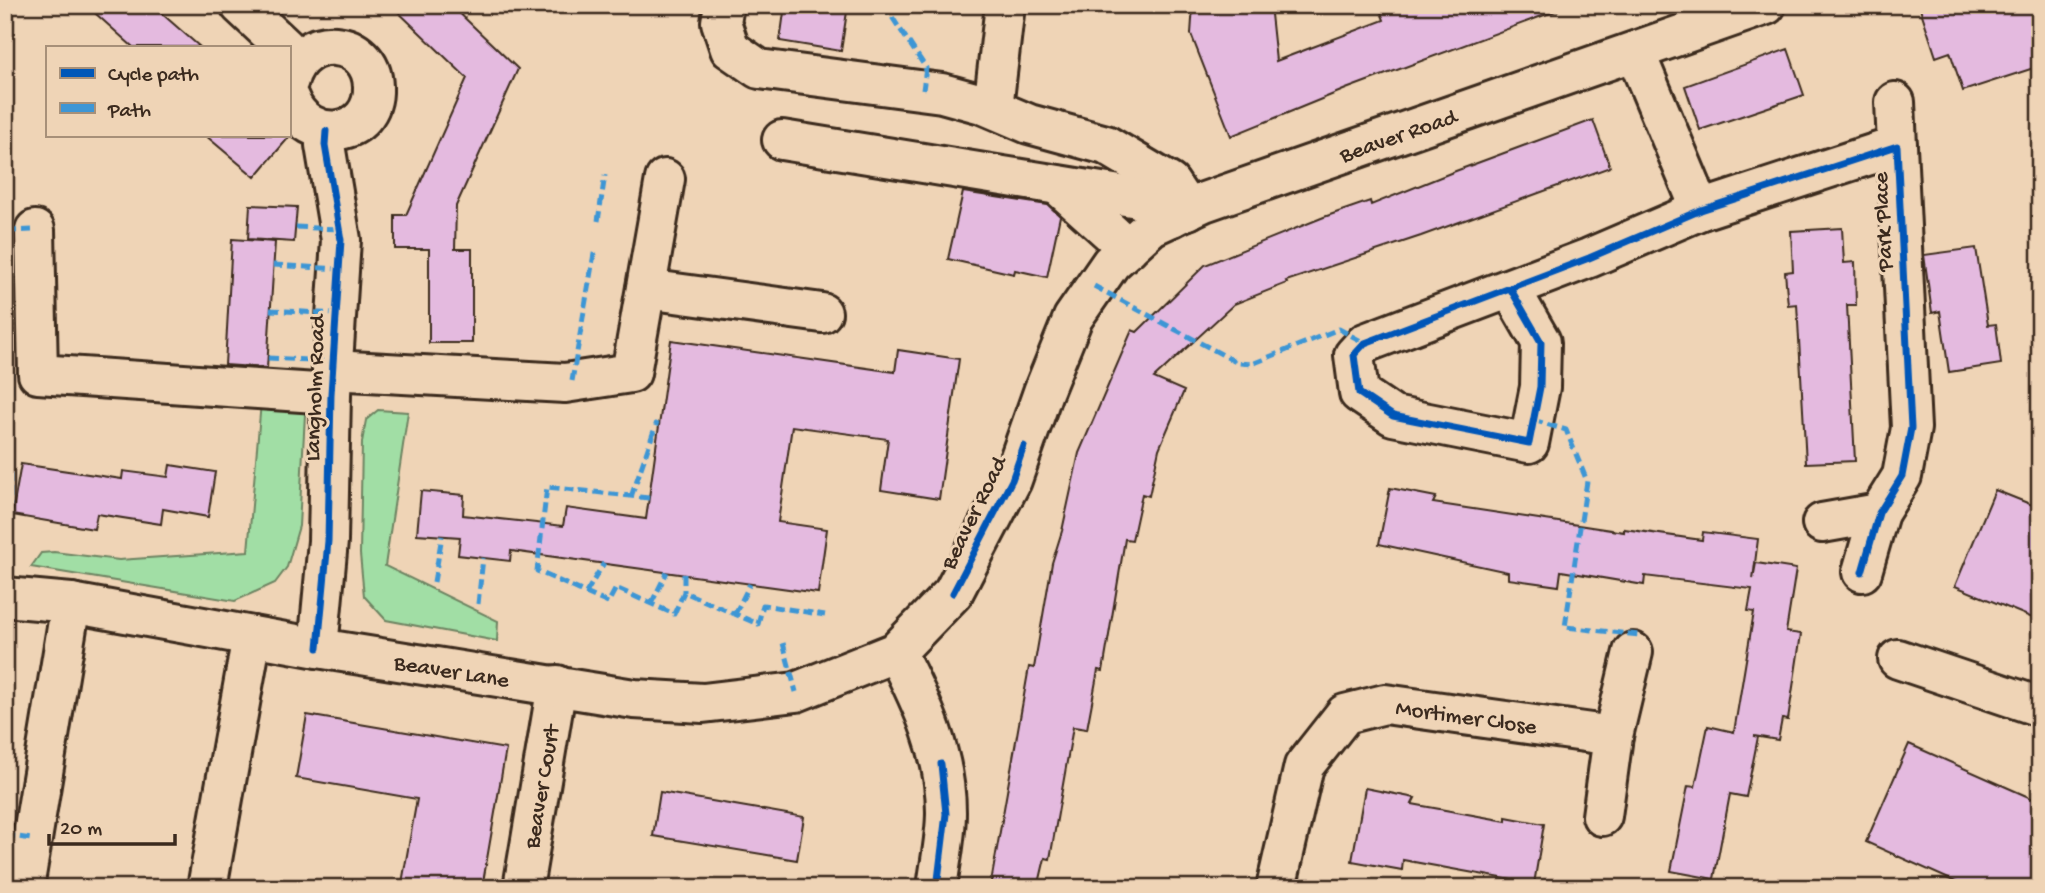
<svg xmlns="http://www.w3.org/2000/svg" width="2045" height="893" viewBox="0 0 2045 893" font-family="'Gochi Hand',sans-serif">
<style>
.green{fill:#a1dea5;stroke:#6e8462;stroke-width:2}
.building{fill:#e4badf;stroke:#3b2a1e;stroke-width:2}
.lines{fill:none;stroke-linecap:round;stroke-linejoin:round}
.minor-casing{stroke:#3b2a1e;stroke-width:44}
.major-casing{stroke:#3b2a1e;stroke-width:44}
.minor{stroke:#efd4b6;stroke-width:38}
.major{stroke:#efd4b6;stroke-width:38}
.quiet{stroke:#3e96d5;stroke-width:5;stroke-dasharray:10 5;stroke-linecap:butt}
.cycleway-casing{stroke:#efd4b6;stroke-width:11}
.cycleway{stroke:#0057b8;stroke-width:7}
.labels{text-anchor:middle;stroke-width:6;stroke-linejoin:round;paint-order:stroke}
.street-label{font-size:23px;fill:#3b2a1e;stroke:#efd4b6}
</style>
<rect width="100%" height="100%" fill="#efd4b6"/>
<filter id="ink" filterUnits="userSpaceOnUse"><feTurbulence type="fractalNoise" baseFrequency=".0143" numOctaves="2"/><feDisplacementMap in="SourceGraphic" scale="14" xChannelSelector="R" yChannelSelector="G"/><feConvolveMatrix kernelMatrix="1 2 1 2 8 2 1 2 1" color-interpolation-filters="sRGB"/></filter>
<g filter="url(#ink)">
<path class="green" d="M261 402 299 406 305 414 299 526 287 567 275 583 235 601 31 567 41 553 54 552 119 560 248 551Z
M378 410 408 412 385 566 498 621 497 641 386 620 364 596 360 554 362 442 366 420Z"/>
<path class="building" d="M86 5H152L200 47H133Z
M391 5H451L518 69 456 206 455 249H472V343H429V249H395V215H406L467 78Z
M785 5H848L841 51 780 41Z
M1193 5H1270L1276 61 1384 20 1378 5H1557L1558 10 1346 89 1231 136 1191 34Z
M1919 5H2040V66L1963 91 1950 52 1936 57Z
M1788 49 1804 95 1700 130 1685 86Z
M1593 120 1610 167 1421 236 1286 281 1287 283 1234 304 1154 378 1184 391 1159 449 1149 496 1142 494 1132 540 1125 539 1103 671 1098 670 1087 729 1073 727 1050 859 1045 858 1038 888H990L1029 667 1034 668 1052 563 1062 531 1079 453 1132 330 1137 332 1205 265 1324 217 1370 201 1371 205 1453 172Z
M205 135H289L290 136 255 177Z
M963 192 1048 205 1060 216 1047 277 1015 270 1014 274 948 259Z
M250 205 297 207 294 242 248 239Z
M1842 228 1844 263 1855 262 1856 305H1847L1855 461 1806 463 1797 304 1788 305 1785 272 1793 271 1791 231Z
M232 239 275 242 267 368 225 365Z
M1976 248 1988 325 1996 324 2001 364 1949 372 1940 311 1932 313 1924 255Z
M671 340 895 372 898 350 959 359 939 499 881 490 888 439 792 426 778 522 827 529 818 593 511 551 510 561 458 555 460 537 417 534 421 491 464 495 463 515 563 526 566 508 646 519Z
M21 464 122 479 123 471 168 477 170 465 215 472 208 517 163 509 161 524 97 514 94 529 12 515Z
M1390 488 1436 497 1433 503 1624 532V529L1702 540 1703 532 1758 539 1753 579 1756 563 1796 569 1786 632 1801 634 1788 720 1782 719 1778 740 1754 736 1758 737 1746 797 1730 794 1714 879 1671 871 1688 786 1695 787 1708 726 1734 732 1754 612 1748 611 1752 589 1645 576 1644 585 1561 571 1559 586 1508 579V572L1379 544Z
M1995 490 2040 508V621L1955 586Z
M307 715 506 749 482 888H431L402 883 417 799 296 778Z
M1909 744 2040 802V888H1969L1866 842Z
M1365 788 1415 798 1412 804 1506 821V817L1544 824 1534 884 1403 860 1402 870 1352 861Z
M660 792 804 817 797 860 653 836Z"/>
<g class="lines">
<defs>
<g id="minor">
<path d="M240 5 285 47"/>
<path d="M724 5 721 22 730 49 759 69 942 93 982 104 1029 124 1106 145 1170 183 1188 210"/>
<path d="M1635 52 1701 210"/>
<path d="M289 80C301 31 372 36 373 87 375 137 308 148 289 98"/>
<path d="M1895 102 1897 146"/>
<path d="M993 108 1005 5"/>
<path d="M782 140 1138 198 1172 217"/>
<path d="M1059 186 1128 248"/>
<path d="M35 230 38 374 331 394"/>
<path d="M1510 288 1541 342 1540 387 1529 443 1393 416 1359 393 1354 355 1365 343 1589 258 1701 210 1897 146 1911 428 1902 476 1879 513 1862 572"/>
<path d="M646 289 822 313"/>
<path d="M332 370 565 383 631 373 665 179"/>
<path d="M1822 523 1879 513"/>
<path d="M318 648 328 541 331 394 341 240 325 145 326 131"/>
<path d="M896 652C922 703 946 754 946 812 946 837 940 863 937 888"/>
<path d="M1898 659 2040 707"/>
<path d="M1602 816 1613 736 1633 652"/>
<path d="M24 888 71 603"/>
<path d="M207 888 252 636"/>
<path id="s1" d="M523 888 557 685"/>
<path id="s2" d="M1276 888 1304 766 1345 714 1385 704 1613 736"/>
</g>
<g id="major">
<path id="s3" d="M5 597 71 603 318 648 634 699 703 703 796 692 896 652 953 593 1012 480 1043 392 1073 318 1111 263 1152 226 1204 202 1766 5"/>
</g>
</defs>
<use href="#minor" class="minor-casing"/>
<use href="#major" class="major-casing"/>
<use href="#minor" class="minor"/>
<use href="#major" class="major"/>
<path class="quiet" d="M884 5 926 68 923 90
M5 203 11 352 9 562 13 575
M598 221 605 175
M296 227 339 229
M7 231 35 230
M273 265 339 269
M1094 286 1238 363 1252 364 1339 329 1365 343
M270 310 336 314
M268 358 332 361
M572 381 595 248
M1533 420 1566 430 1587 481 1565 627 1640 635
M631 497 657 422
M649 498 547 487 537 571 608 603 616 588 674 614 684 592 758 624 763 605 825 615
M684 574V592
M434 582 442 536
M586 593 604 563
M478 604 483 558
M651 604 667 572
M735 614 750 584
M783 643 796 692
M5 835 31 839"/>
<defs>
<path id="cycleway" d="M1510 288 1541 342 1540 387 1529 443 1393 416 1359 393 1354 355 1365 343 1589 258 1701 210 1897 146 1911 428 1902 476 1879 513 1862 572
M953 593 1012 480 1024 446
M318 648 328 541 331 394 341 240 325 145 326 131
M937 888 946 814 941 764"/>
</defs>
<use href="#cycleway" class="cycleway-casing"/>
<use href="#cycleway" class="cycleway"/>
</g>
</g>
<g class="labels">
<g class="street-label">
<text dy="8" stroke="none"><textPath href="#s3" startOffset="1675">Beaver Road</textPath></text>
<text transform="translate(1881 222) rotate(-93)" y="8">Park Place</text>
<text transform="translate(313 388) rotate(-88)" y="8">Langholm Road</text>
<text transform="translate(972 512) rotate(-64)" y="8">Beaver Road</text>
<text dy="8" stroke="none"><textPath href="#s3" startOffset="453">Beaver Lane</textPath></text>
<text dy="8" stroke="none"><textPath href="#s2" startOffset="315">Mortimer Close</textPath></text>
<text dy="8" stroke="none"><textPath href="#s1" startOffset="103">Beaver Court</textPath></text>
</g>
</g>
<rect width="2045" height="893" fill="none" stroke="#efd4b6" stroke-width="28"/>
<rect x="14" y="14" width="2017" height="865" fill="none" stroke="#3b2a1e" stroke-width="2.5" filter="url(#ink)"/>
<rect x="46" y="46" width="245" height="91" fill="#efd4b6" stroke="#a79079" stroke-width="2"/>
<rect x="60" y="68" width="35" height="10" fill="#0057b8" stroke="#a79079" stroke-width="2"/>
<text x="108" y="80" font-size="21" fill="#3b2a1e">Cycle path</text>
<rect x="60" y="103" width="35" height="10" fill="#3e96d5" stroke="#a79079" stroke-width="2"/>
<text x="108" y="116" font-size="21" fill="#3b2a1e">Path</text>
<path d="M49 834v10h126v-10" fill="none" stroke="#3b2a1e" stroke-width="3.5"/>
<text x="60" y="834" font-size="21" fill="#3b2a1e" stroke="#efd4b6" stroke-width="5" paint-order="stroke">20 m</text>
</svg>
